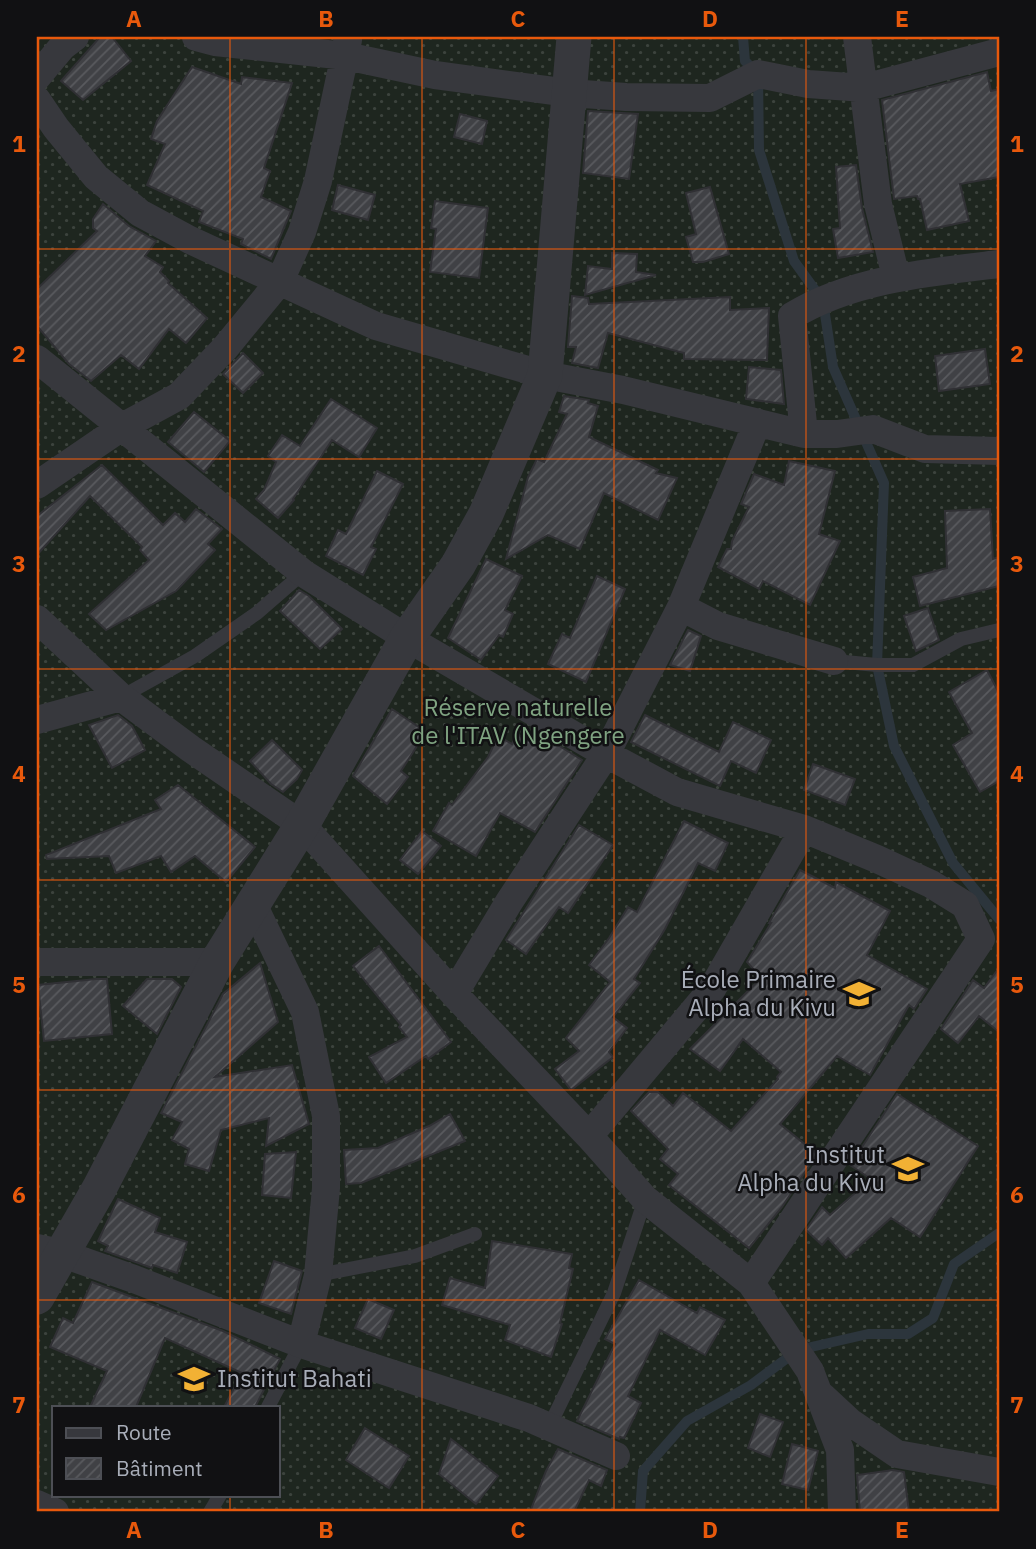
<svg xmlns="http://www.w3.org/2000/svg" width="1036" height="1549" viewBox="0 0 1036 1549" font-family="'IBM Plex Sans',sans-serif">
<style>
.grass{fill:url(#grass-dots);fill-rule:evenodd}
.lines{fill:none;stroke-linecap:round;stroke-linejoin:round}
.stream{stroke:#2c353c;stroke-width:10}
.building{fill:url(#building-hatch);stroke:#303034;stroke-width:2}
.service{stroke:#37383d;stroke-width:14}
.minor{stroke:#37383d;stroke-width:28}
.tertiary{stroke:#37383d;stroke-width:35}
.grid{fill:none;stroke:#e8590c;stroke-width:2;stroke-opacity:0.55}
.labels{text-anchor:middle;stroke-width:5;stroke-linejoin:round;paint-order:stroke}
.park-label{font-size:24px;fill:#7fa381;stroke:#111113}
.poi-label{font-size:24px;fill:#a8adb8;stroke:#111113;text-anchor:end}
.neatline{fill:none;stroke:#e8590c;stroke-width:2.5}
.grid-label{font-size:23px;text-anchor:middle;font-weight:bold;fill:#e8590c}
</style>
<defs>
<pattern id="grass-dots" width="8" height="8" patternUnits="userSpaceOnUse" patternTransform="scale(1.75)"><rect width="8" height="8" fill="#1e261f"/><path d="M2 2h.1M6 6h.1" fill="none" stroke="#3c433d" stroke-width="1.8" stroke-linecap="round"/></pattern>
<pattern id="building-hatch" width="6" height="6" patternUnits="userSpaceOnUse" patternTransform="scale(1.75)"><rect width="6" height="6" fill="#404145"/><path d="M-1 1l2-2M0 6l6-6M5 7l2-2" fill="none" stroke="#595a5e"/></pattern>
</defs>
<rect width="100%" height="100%" fill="#161618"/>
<path class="grass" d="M37 37H999V1512H37ZM54 1407H278V1495H54Z"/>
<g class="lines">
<path class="stream" d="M743 37 745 61 758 74 759 150 794 261 823 301 833 367 884 483 877 665 894 746 953 863 999 919
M640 1512 643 1471 687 1421 751 1385 798 1350 868 1334H908L933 1318 954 1264 999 1233"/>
</g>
<path class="building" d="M100 37H112L131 61 83 100 61 81Z
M192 67 241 84 242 77 292 83 264 168 270 171 261 197 291 211 271 259 241 244 243 239 199 222 203 211 147 185 165 144 151 139 157 121Z
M987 72 991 91 999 89V177L960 184 969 221 927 230 920 199H918L917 196 894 199 882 100Z
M588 111 638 114 629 179 583 173Z
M460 114 487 121 482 144 454 137Z
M856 165 862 208 873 252 838 258 833 229 840 228 836 167Z
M338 185 375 195 368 220 332 210Z
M710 187 729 254 703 262H693L686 237 696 234 686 193Z
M435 201 488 208 479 278 430 272 436 229 431 228Z
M103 204 129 226 156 241 145 256 163 267 160 272 169 281 168 283 207 318 186 343 169 329 139 369 121 355 91 381 69 364 37 326V289L97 231 93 228V219Z
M612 253 637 254 636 272 656 275 585 295 588 266 612 269Z
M572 296 588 298 589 304 730 297V310L769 308 767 360 684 359V353L608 333 598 368 572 363 576 347H568Z
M985 349 990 384 939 391 935 356Z
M243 353 263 373 243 393 223 374Z
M749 367 781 370 784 404 746 399Z
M564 396 589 400 588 403 598 406 589 437 658 470 656 473 677 478 658 520 604 493 580 549 548 535 506 559 528 477 537 459 544 462 567 414 559 412Z
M331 399 377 428 359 457 332 440 293 499 294 500 278 518 256 499 264 490 276 462 268 456 282 435 300 446Z
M194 412 230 441 204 472 168 442Z
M789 461 835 471 819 534 840 541 810 605 763 581 759 589 718 567 727 549H731L732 541 749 507 741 504 754 474 784 485Z
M102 465 163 525 175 513 185 522 196 509 222 529 208 544 215 550 176 591 106 630 89 614 149 560 140 550 142 547 90 496 37 555V516Z
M377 471 403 484 371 547 376 549 363 575 326 556 338 530 346 534Z
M990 509 993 559 999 557V586L920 606 913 577 947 568 945 511Z
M486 559 522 576 505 610 513 614 503 637 499 635 481 660 448 638Z
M597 576 625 589 586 682 548 664 562 634 570 638Z
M299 590 309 596 342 629 320 649 280 611Z
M928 608 939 640 916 651 904 616Z
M688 630 701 636 690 671 670 665Z
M987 670 999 693V781L980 792 953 745 972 733 949 692Z
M392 709 426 732 401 771 408 777 387 804 353 776Z
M118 715 132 726 145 750 112 768 89 725Z
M645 715 719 752 733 722 771 740 756 773 731 761 720 786 631 742Z
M517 734 542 748 548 739 582 760 535 832 500 813 476 856 433 831 449 803 452 805 488 757 498 736 512 744Z
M272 740 302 770 297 779 283 792 271 784 250 761Z
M813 764 855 779 845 805 804 790Z
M178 785 255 847 226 882 195 856 171 872 161 856 116 873 109 856 47 859 46 855 161 809 155 800Z
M684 821 728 843 715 871 698 863 665 929 634 979 640 983 613 1017 627 1028 609 1052 613 1057 571 1090 555 1069 579 1051 566 1038 610 982 589 965 609 938 628 907 637 912Z
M579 825 613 845 568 913 559 907 526 954 506 940Z
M422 831 441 846 418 874 400 860Z
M800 870 835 888 836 882 890 911 867 955 927 989 914 1009 909 1005 870 1075 837 1056 780 1124 817 1154 782 1207 749 1248 669 1185 678 1174 660 1159 668 1149 631 1111 649 1092H658L673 1106 683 1093 731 1131 778 1079 777 1077 781 1072 743 1039 720 1071 690 1049 761 978 747 962 771 923H769Z
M379 946 451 1042 428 1059 426 1056 386 1083 369 1057 407 1037 399 1027 401 1025 353 966Z
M260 963 278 1022 215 1077 292 1065 309 1124 266 1146 269 1118 221 1130 209 1171 185 1164 189 1149 172 1140 182 1122 161 1113 223 994Z
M999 968V1032L979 1016 958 1043 941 1029 973 980 984 988Z
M96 979H107L112 1034 44 1041 38 985Z
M147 979H172L181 987 157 1034 123 1006Z
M897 1094 978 1146 920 1237 891 1218 846 1258 828 1238 822 1245 806 1230 822 1207 830 1215 871 1179 850 1165Z
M450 1114 465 1141 361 1183 346 1184 344 1150 378 1148 429 1126Z
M296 1152 291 1198 262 1195 265 1154Z
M118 1199 160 1218 155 1232 187 1242 177 1273 153 1265 152 1268 105 1251 108 1246 98 1241Z
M492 1241 572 1254 569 1268 573 1269 560 1323 562 1324 551 1357 505 1340 510 1325 442 1305 450 1278 485 1288Z
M274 1261 302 1271 291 1314 259 1303Z
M639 1280 697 1313 700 1307 725 1320 705 1355 660 1330 628 1396 641 1403 624 1438 620 1437 619 1439 577 1421 615 1344 605 1339Z
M92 1282 223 1331 280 1359 255 1407H224L242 1373 165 1338 136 1407H90L107 1371 50 1347 63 1318 73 1323Z
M368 1299 394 1310 381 1339 355 1328Z
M760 1414 783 1422 770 1457 748 1448Z
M365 1428 409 1456 389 1488 346 1460Z
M451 1439 498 1476 476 1504 439 1474Z
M792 1444 818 1451 808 1490 782 1484Z
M558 1449 607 1470 601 1486 589 1480 574 1512H530L546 1471Z
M893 1470 904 1472 909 1512H860L857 1475Z"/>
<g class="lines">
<path class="service" d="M834 661 877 665H913L961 639 999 630
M121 697 195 656 257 613 303 573
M318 1275 415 1256 475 1234
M268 1407 301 1344
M549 1427 614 1293 645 1199
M210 1512 220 1495"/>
<path class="minor" d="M196 37 215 42 346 56 435 75 569 93 626 97 710 98 758 74 808 84 864 88 999 52
M857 37 878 204 896 277
M37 77 62 47 75 37
M37 100 56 128 96 177 140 213 190 240 376 326 545 375 623 390 804 434H837L873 429 925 449 999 451
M37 359 303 573 407 638 606 754 677 792 804 829 877 859 931 884 965 905 981 939 751 1283
M804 434 792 316C852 279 931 272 999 264
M37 485 122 427 179 396 225 348 280 281 302 232 318 181 348 40
M681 607 718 626 834 661
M37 619 121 697 191 749 302 825 454 994 589 1136 645 1199 751 1283 810 1371 840 1450 842 1512
M37 720 121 697
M253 904 305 1012 326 1116V1188L318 1275 301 1344
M37 962H217
M454 994 509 902 606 754 681 607 757 423
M589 1136 712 989 804 829
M37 1248 60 1253 134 1279 301 1344 529 1418 616 1456
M823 1397 850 1422 897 1454 999 1472
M37 1504 55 1512"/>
<path class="tertiary" d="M37 1297 99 1189 217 962 302 825 407 638 458 565 486 514 545 375 574 37"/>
</g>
<path class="grid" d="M230 37V1407M422 37V1512M614 37V1512M806 37V1512M37 249H999M37 459H999M37 669H999M37 880H999M37 1090H999M37 1300H999M230 1495V1512"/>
<defs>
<symbol id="school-bare" viewBox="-9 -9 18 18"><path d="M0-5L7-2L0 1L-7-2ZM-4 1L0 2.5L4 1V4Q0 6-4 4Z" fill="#f2b134" stroke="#111113" stroke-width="2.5" paint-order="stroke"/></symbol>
</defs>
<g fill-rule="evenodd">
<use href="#school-bare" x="837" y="972" width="44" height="44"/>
<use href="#school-bare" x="886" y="1147" width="44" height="44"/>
<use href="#school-bare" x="172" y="1357" width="44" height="44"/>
</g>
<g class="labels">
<g class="park-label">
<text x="518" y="716">Réserve naturelle<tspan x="518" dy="28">de l'ITAV (Ngengere</tspan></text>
</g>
<g class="poi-label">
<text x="836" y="988">École Primaire<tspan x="836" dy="28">Alpha du Kivu</tspan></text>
<text x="885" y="1163">Institut<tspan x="885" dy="28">Alpha du Kivu</tspan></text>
<text x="217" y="1387" text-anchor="start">Institut Bahati</text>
</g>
</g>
<rect width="1036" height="1549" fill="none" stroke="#111113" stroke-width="77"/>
<rect x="52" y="1406" width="228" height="91" fill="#111113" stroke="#4d4f55" stroke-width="2"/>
<rect x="66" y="1428" width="35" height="10" fill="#37383d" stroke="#4d4f55" stroke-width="2"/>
<text x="116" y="1440" font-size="21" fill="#a8adb8">Route</text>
<rect x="66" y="1458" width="35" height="21" fill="url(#building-hatch)" stroke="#4d4f55" stroke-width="2"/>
<text x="116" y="1476" font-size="21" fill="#a8adb8">Bâtiment</text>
<rect x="38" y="38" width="960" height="1472" class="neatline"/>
<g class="grid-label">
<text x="134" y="27">A</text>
<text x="326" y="27">B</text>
<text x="518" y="27">C</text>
<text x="710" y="27">D</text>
<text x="902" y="27">E</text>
<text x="19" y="152">1</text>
<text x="1017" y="152">1</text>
<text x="19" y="362">2</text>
<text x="1017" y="362">2</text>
<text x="19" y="572">3</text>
<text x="1017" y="572">3</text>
<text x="19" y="782">4</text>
<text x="1017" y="782">4</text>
<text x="19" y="993">5</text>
<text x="1017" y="993">5</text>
<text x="19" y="1203">6</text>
<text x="1017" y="1203">6</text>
<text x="19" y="1413">7</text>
<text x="1017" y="1413">7</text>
<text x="134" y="1538">A</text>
<text x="326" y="1538">B</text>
<text x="518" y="1538">C</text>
<text x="710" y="1538">D</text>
<text x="902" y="1538">E</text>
</g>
</svg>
